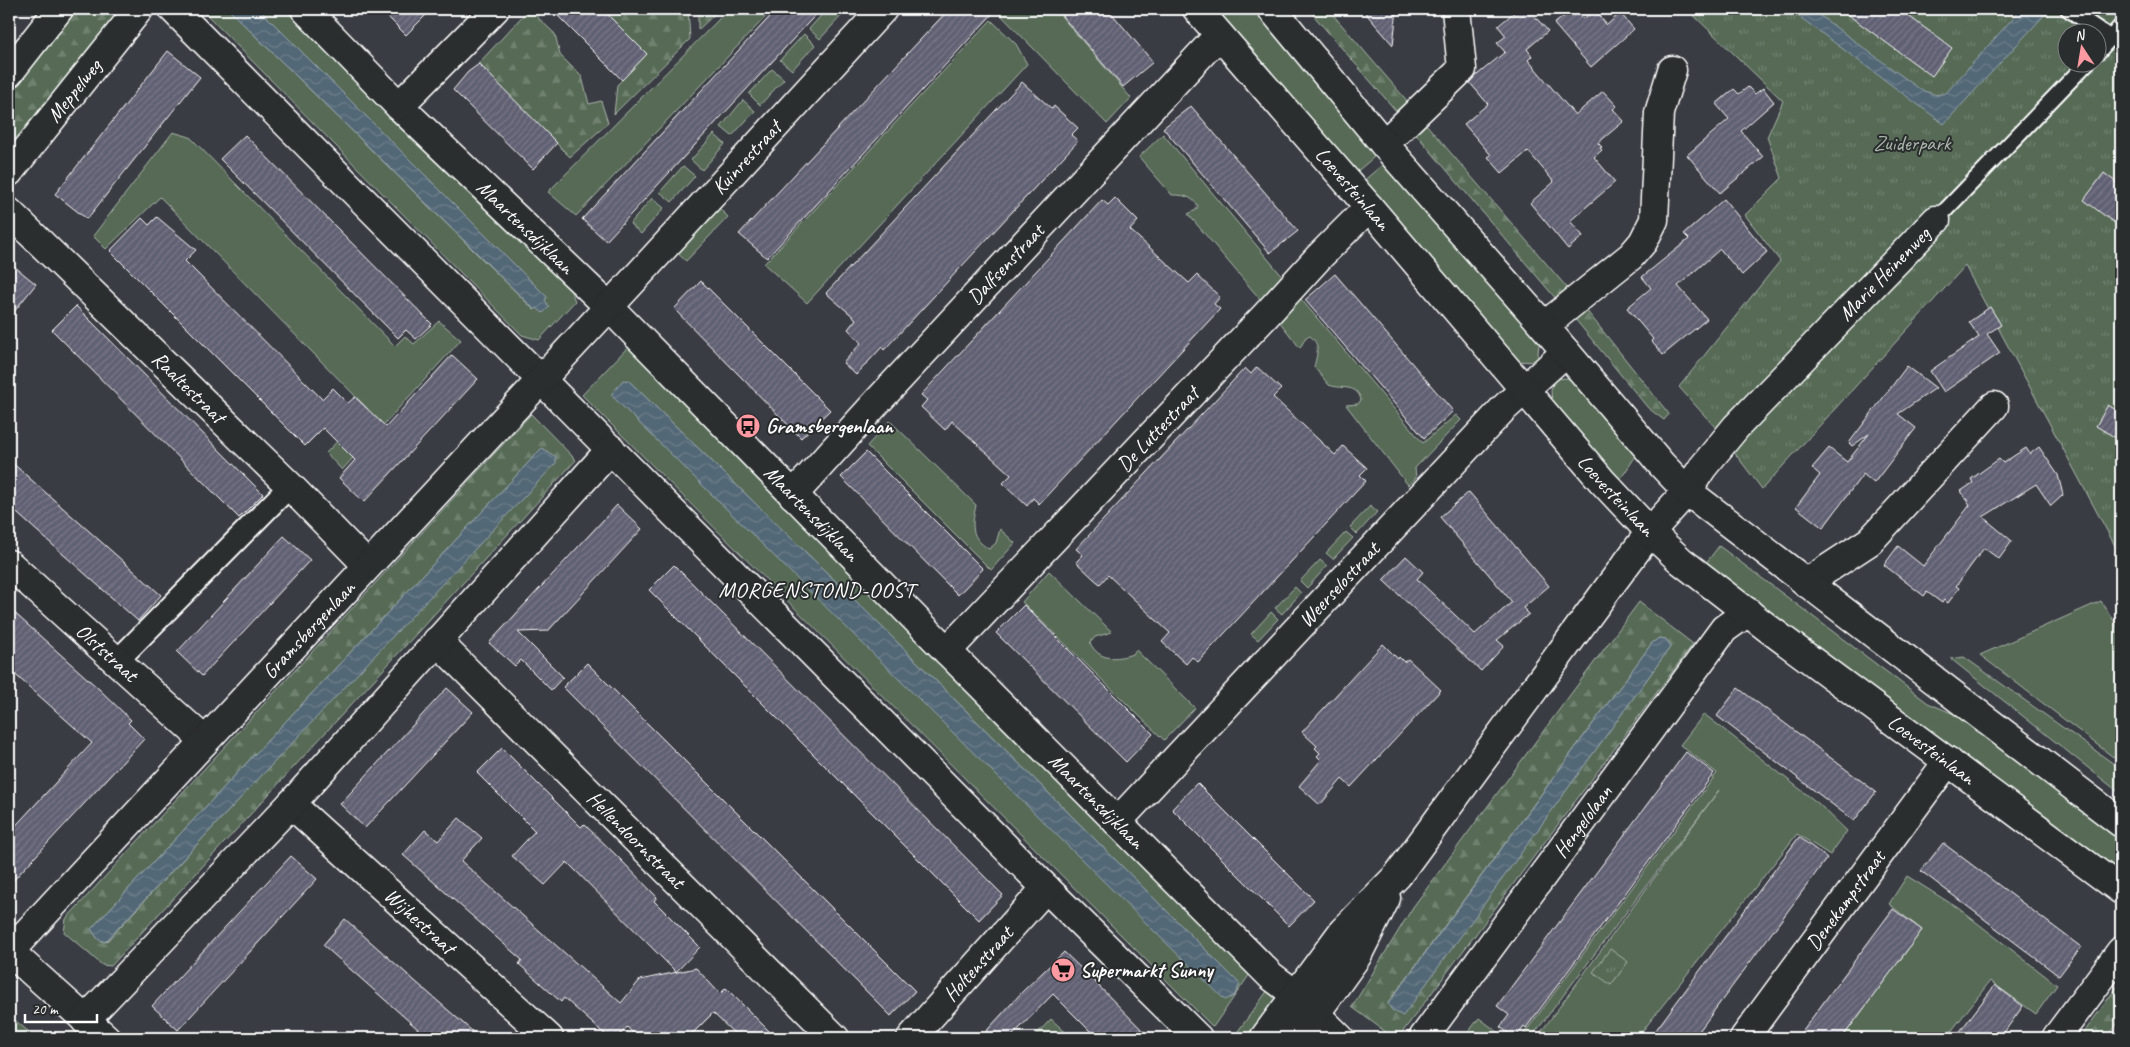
<svg xmlns="http://www.w3.org/2000/svg" width="2130" height="1047" viewBox="0 0 2130 1047" font-family="Caveat,sans-serif">
<style>
.grass{fill:#566b56;stroke:#aab5aa;fill-rule:evenodd}
.forest{fill:url(#forest-firs);stroke:#aab5aa;fill-rule:evenodd}
.park{fill:url(#park-tufts);stroke:#aab5aa;fill-rule:evenodd}
.water{fill:url(#water-waves);stroke:#97a4ad}
.building{fill:url(#building-hatch);stroke:#fff}
.lines{fill:none;stroke-linecap:round;stroke-linejoin:round}
.service-casing{stroke:#fff;stroke-width:18}
.pedestrian-casing{stroke:#fff;stroke-width:25}
.minor-casing{stroke:#fff;stroke-width:31}
.tertiary-casing{stroke:#fff;stroke-width:31}
.secondary-casing{stroke:#fff;stroke-width:31}
.service{stroke:#2a2d2e;stroke-width:14}
.pedestrian{stroke:#2a2d2e;stroke-width:21}
.minor{stroke:#2a2d2e;stroke-width:28}
.tertiary{stroke:#2a2d2e;stroke-width:28}
.secondary{stroke:#2a2d2e;stroke-width:28}
.labels{text-anchor:middle;stroke-width:4;stroke-linejoin:round;paint-order:stroke}
.street-label{font-size:21px;fill:#fff;stroke:#2a2d2e}
.park-label{font-size:21px;fill:#aab5aa;stroke:#2a2d2e}
.poi-label{font-size:21px;font-weight:bold;fill:#fff;stroke:#2a2d2e;text-anchor:start}
.neighbourhood-label{font-size:22px;letter-spacing:1px;fill:#fff;stroke:#2a2d2e}
</style>
<defs>
<pattern id="forest-firs" width="22" height="20" patternUnits="userSpaceOnUse" patternTransform="scale(1.25)"><rect width="22" height="20" fill="#566b56"/><path d="M5 1l3.5 6h-7zM16 11l3.5 6h-7z" fill="#6f816f"/></pattern>
<pattern id="park-tufts" width="24" height="20" patternUnits="userSpaceOnUse" patternTransform="scale(1.25)"><rect width="24" height="20" fill="#566b56"/><path d="M3 7l-1-3M5 7V3M7 7l1-3M15 17l-1-3M17 17v-4M19 17l1-3" fill="none" stroke="#6f816f"/></pattern>
<pattern id="water-waves" width="16" height="10" patternUnits="userSpaceOnUse" patternTransform="scale(1.25)"><rect width="16" height="10" fill="#526776"/><path d="M0 5q4-4 8 0t8 0" fill="none" stroke="#6c7e8b"/></pattern>
<pattern id="building-hatch" width="6" height="6" patternUnits="userSpaceOnUse" patternTransform="scale(1.25)"><rect width="6" height="6" fill="#616073"/><path d="M-1 1l2-2M0 6l6-6M5 7l2-2" fill="none" stroke="#797888"/></pattern>
</defs>
<rect width="100%" height="100%" fill="#3a3c43"/>
<filter id="ink" filterUnits="userSpaceOnUse"><feTurbulence type="fractalNoise" baseFrequency=".02" numOctaves="2"/><feDisplacementMap in="SourceGraphic" scale="10" xChannelSelector="R" yChannelSelector="G"/><feConvolveMatrix kernelMatrix="1 2 1 2 8 2 1 2 1" color-interpolation-filters="sRGB"/></filter>
<g filter="url(#ink)">
<path class="grass" d="M204 9H228L534 310 537 307 544 312 545 300 547 297 259 9H291L568 284 575 301 539 340 522 335 204 12Z
M729 9H773L576 216 548 192Z
M827 9H838L843 14 820 39 809 29Z
M995 9H1055L1131 98 1107 124Z
M1231 9H1259L1381 151 1353 175 1220 18Z
M991 20 1016 44 1027 64 807 303 764 264Z
M804 34 815 45 792 70 780 60Z
M772 69 784 79 760 105 749 94Z
M743 100 755 111 732 136 721 127Z
M173 132 190 137 395 346 405 336 414 344 439 321 461 340 342 470 326 453 368 409 160 197 106 249 93 236Z
M714 134 725 144 702 170 691 160Z
M1163 134 1288 283 1265 305 1188 214 1196 210 1198 206C1191 196 1184 195 1172 195L1139 157Z
M1388 160 1536 332 1539 344 1537 362 1517 361 1361 183Z
M683 166 695 176 672 202 660 192Z
M652 198 664 208 641 234 630 224Z
M1300 298 1423 443 1456 415 1461 420 1415 468 1416 478 1408 485 1346 405 1358 404 1361 400C1357 383 1341 390 1329 385L1314 367C1317 354 1321 345 1310 336L1306 337 1300 348 1279 321Z
M629 346 1252 971 1213 1027 582 395ZM623 381H629L854 599 1240 984 1234 996 820 600 611 395Z
M1567 378 1580 385 1639 451 1618 483 1552 401 1551 391 1554 379Z
M890 421 976 505C972 525 969 537 989 549L996 543 1000 529 1015 543 991 570 867 446Z
M1370 506 1377 512 1357 534 1350 527Z
M1346 532 1353 538 1333 559 1326 553Z
M1719 546 1928 703 1975 723 2121 835V877L1706 563Z
M1320 560 1327 566 1307 588 1300 581Z
M1049 571 1112 632 1095 637 1090 643C1100 662 1116 659 1133 654L1136 650 1195 708 1164 740 1022 602Z
M1295 587 1301 593 1282 614 1275 608Z
M2101 601 2121 632V763L1980 655Z
M1271 612 1278 619 1258 640 1251 634Z
M1964 657 2121 769V794L1951 659Z
M1704 714 1819 804 1847 831 1830 855 1797 834 1637 1038H1540L1538 1036 1719 790 1531 1038H1521L1717 773 1680 745Z
M1907 876 1958 908 2057 985 2036 1014 1990 981 1946 1038H1842L1922 930 1889 904Z
M1271 986 1279 995 1253 1038H1233Z
M1479 1018 1506 1038H1464Z
M1051 1019 1072 1038H1033Z"/>
<path class="forest" d="M70 9H128L9 153V86Z
M529 9 555 34 560 55 582 77 589 104 601 101 608 123 570 157 478 64Z
M602 9H688L690 39 614 114 617 85 647 54Z
M698 9H720L698 30Z
M1308 9H1328L1409 103 1397 112Z
M1425 123 1570 291 1557 300 1416 134Z
M718 207 728 217 686 261 675 251Z
M1586 310 1669 414 1664 420 1648 408 1575 319Z
M531 414 576 460 111 966 102 965 64 932 66 919ZM542 448 301 733 106 942 98 939 91 929Z
M1639 602 1693 644 1398 1038H1394L1352 1007 1413 907ZM1659 638 1666 639 1671 646 1403 1015 1392 1010 1388 1003 1652 643Z
M2121 981V1019L2107 1038H2080Z
M9 1015 36 1038H9Z"/>
<path class="park" d="M1687 9H2121V557L1965 266 1762 489 1714 426 1679 387 1780 261 1745 215 1782 178 1767 137 1783 101ZM2068 32H2098V62H2068Z
M1610 949 1628 962 1611 985 1593 972Z"/>
<path class="water" d="M228 9H259L547 297 545 300 549 307 543 313 537 308 535 310Z
M1789 9H1811L1921 90 1937 95 1946 93 2021 9 2049 10 1944 124Z
M623 380 629 381 854 599 1240 984 1234 996 1225 1000 1157 934 611 395Z
M542 448 556 457V463L105 942 98 939 91 929Z
M1659 638 1666 639 1671 646 1403 1016 1392 1010 1388 1004 1652 643Z"/>
<path class="building" d="M380 9H432L406 35Z
M551 9H602L647 54 622 80Z
M777 9H821L606 241 582 219Z
M949 9H997L767 258 739 234Z
M1056 9H1108L1153 62 1123 87Z
M1362 9H1397L1393 45Z
M1518 9H1528L1548 31 1527 49 1532 56 1528 60 1575 115 1603 91 1617 106 1613 109 1624 121 1598 143 1602 147 1600 148 1602 150 1594 157 1615 182 1570 221 1583 236 1568 249 1530 203 1554 182 1528 151 1502 173 1488 157 1491 155 1464 124 1488 104 1470 83 1477 75 1505 52 1497 43 1506 36 1498 26Z
M1573 9 1583 19 1594 10 1607 25 1620 13 1634 29 1591 67 1554 24Z
M1840 9H1899L1952 48 1932 76Z
M168 51 200 77 87 219 55 194Z
M479 64 557 143 533 169 453 90 468 72Z
M1022 82 1052 109 1054 106 1078 128 1071 135 1078 141 884 350 882 347 856 375 843 363 861 343 848 329 856 319 826 293Z
M1748 87 1755 94 1763 88 1774 102 1741 131 1763 157 1720 193 1687 155 1729 119 1716 104 1734 89 1739 94Z
M1191 106 1298 231 1270 253 1163 128Z
M245 135 432 324 416 339 406 330 398 338 220 159Z
M2104 173 2121 186V228L2084 200Z
M1115 198 1138 221 1130 230 1189 283 1197 275 1220 297 1214 304 1220 309 1039 504 1033 498 1027 506 1003 483 1011 475 952 421 945 430 921 407 927 400 921 395 1102 200 1108 205Z
M1724 199 1767 252 1742 275 1720 249 1678 286 1707 319 1663 355 1651 341 1653 339 1627 308 1651 288 1642 277 1689 239 1684 234Z
M157 217 196 250 185 261 322 399 333 388 348 403 355 397 386 427 452 355 478 379 364 502 339 478 355 460 323 428 305 446 110 251 142 218 149 225Z
M9 262 36 284 9 318Z
M1335 274 1453 411 1424 438 1305 300Z
M701 281 830 410 801 438 674 309Z
M76 306 263 494 239 518 52 330Z
M1990 307 2001 325 1987 334 2000 353 1944 392 1930 371 1979 337 1969 322Z
M1907 366 1936 388 1898 414 1916 428 1874 483 1863 474 1823 528 1796 507 1820 475 1812 468 1829 448 1847 462 1869 434 1852 446 1849 443Z
M1257 367 1281 389 1273 397 1335 455 1343 446 1367 468 1360 475 1366 481 1198 662 1192 657 1186 664 1162 642 1170 633 1108 575 1100 584 1094 579 1076 562 1083 555 1076 549 1245 368 1251 374Z
M2108 405 2121 413V441L2096 426Z
M2039 447 2058 475 2063 495 2051 506 2036 484 1983 517 2012 541 1999 559 1984 548 1956 586 1959 588 1948 603 1944 600 1942 603 1927 592 1924 596 1884 565 1898 546 1923 566 1970 505 1961 491 1973 483 1971 479 1999 459 2003 463 2026 448 2030 454Z
M866 452 983 569 958 595 841 477Z
M9 460 161 595 138 621 9 506Z
M1469 492 1549 586 1523 608 1529 614 1497 640 1504 646 1481 671 1383 580 1406 556 1423 572 1417 579 1475 634 1512 602 1440 517Z
M617 505 642 529 548 631 518 632 563 677 551 690 521 660 515 666 489 643Z
M284 536 310 560 202 676 177 652Z
M674 565 1003 895 979 920 649 590Z
M1024 605 1153 734 1126 762 996 633Z
M9 608 99 689 131 720 128 723 144 739 9 885V833L92 743 9 669Z
M1383 644 1398 659 1399 657 1404 662 1408 659 1441 690 1351 787 1342 779 1320 805 1299 786 1321 760 1317 756 1320 753 1315 748 1317 746 1302 732Z
M587 663 915 991 891 1016 563 687Z
M447 688 473 712 365 828 340 804Z
M1738 688 1876 792 1854 821 1717 716Z
M502 748 581 827 584 824 618 857 657 897 654 901 700 947 676 972 567 862 545 885 512 856 535 831 477 773Z
M1686 752 1714 773 1526 1028 1524 1026 1515 1038 1500 1027 1509 1015 1497 1006Z
M1197 783 1314 900 1289 926 1172 809Z
M459 818 482 838 461 861 621 1003 640 980 696 968 720 994 726 988 776 1038H739L713 1013 688 1038H638L627 1027 617 1038H609L564 998 561 1002 530 974 519 964 522 960 403 855 425 830 438 841Z
M1799 837 1827 858 1694 1038H1650Z
M1943 843 2081 947 2059 976 1921 871Z
M291 856 317 879 178 1030 152 1006Z
M1893 909 1922 930 1894 968 1842 1038H1797Z
M345 919 416 982 480 1038H428L323 945Z
M1064 952 1089 976 1150 1038H1097L1053 994 1010 1038H980L1023 991Z
M1995 985 2023 1006 2000 1038H1955Z"/>
<g class="lines">
<defs>
<path id="service" d="M2068 9 2111 38
M2098 52 2121 26
M1936 220 2088 62"/>
<path id="pedestrian" d="M117 661 290 486"/>
<g id="minor">
<path d="M173 9 1046 888 1198 1038"/>
<path id="s1" d="M305 9 399 106 608 306 947 651 1271 976 1295 994 1340 1038"/>
<path d="M399 106 495 9"/>
<path d="M1384 144 1462 69 1456 9"/>
<path id="s2" d="M9 212 290 486 367 565"/>
<path d="M1544 326 1631 256 1643 242 1654 220 1659 113 1672 70"/>
<path id="s3" d="M1687 491 1703 467 1736 427 1936 220"/>
<path id="s4" d="M793 495 877 402 1219 35"/>
<path id="s5" d="M9 564 205 741"/>
<path d="M1806 583 1870 541 1994 406"/>
<path id="s6" d="M437 641 835 1038"/>
<path id="s7" d="M947 651 1267 314 1318 258 1369 207"/>
<path id="s8" d="M291 804 549 1038"/>
<path id="s9" d="M1117 822 1503 409 1566 352"/>
<path d="M9 951 106 1038"/>
<path id="s10" d="M9 952 631 283 883 9"/>
<path d="M85 1020 291 804 611 449"/>
<path id="s11" d="M911 1038 1046 888"/>
<path id="s12" d="M1423 1038 1724 629 1748 612"/>
<path id="s13" d="M1744 1038 1948 761"/>
<path d="M2056 1038 2121 951"/>
</g>
<path id="tertiary" d="M1264 1038 1343 931 1397 876 1609 587 1650 532 1687 491
M1298 1038 1357 956 1386 898"/>
<g id="secondary">
<path id="s14" d="M1197 9 1369 207 1602 481 1650 532 1681 561 1769 629 2121 890"/>
<path d="M1272 9 1384 144 1544 326 1662 465 1687 491 2121 823"/>
<path d="M9 73 59 9"/>
<path id="s15" d="M9 172 139 9"/>
</g>
</defs>
<use href="#service" class="service-casing"/>
<use href="#pedestrian" class="pedestrian-casing"/>
<use href="#minor" class="minor-casing"/>
<use href="#tertiary" class="tertiary-casing"/>
<use href="#secondary" class="secondary-casing"/>
<use href="#service" class="service"/>
<use href="#pedestrian" class="pedestrian"/>
<use href="#minor" class="minor"/>
<use href="#tertiary" class="tertiary"/>
<use href="#secondary" class="secondary"/>
</g>
</g>
<defs>
<symbol id="bus-disc" viewBox="-11 -11 22 22"><circle r="9.5" fill="#ff9aa2" stroke="#2a2d2e"/><path d="M-5-6H5V4H4V6H2V4H-2V6H-4V4H-5ZM-3.5-4V0h7V-4ZM-3.5 1.2v1.5H-2V1.2ZM2 1.2v1.5H3.5V1.2Z" fill="#111"/></symbol>
<symbol id="supermarket-disc" viewBox="-11 -11 22 22"><circle r="9.5" fill="#ff9aa2" stroke="#2a2d2e"/><path d="M-6-5.5h2.5l.6 2H6L4.5 2H-2.5L-4.4-4H-6ZM-1.5 3.2a1.3 1.3 0 1 0 .1 0ZM3 3.2a1.3 1.3 0 1 0 .1 0Z" fill="#111"/></symbol>
</defs>
<g fill-rule="evenodd">
<use href="#bus-disc" x="734" y="412" width="28" height="28"/>
<use href="#supermarket-disc" x="1049" y="956" width="28" height="28"/>
</g>
<g class="labels">
<g class="street-label">
<text dy="7" stroke="none"><textPath href="#s15" startOffset="104">Meppelweg</textPath></text>
<text dy="7" stroke="none"><textPath href="#s10" startOffset="1084">Kuinrestraat</textPath></text>
<text dy="7" stroke="none"><textPath href="#s14" startOffset="238">Loevesteinlaan</textPath></text>
<text dy="7" stroke="none"><textPath href="#s1" startOffset="310">Maartensdijklaan</textPath></text>
<text dy="7" stroke="none"><textPath href="#s4" startOffset="314">Dalfsenstraat</textPath></text>
<text dy="7" stroke="none"><textPath href="#s3" startOffset="294">Marie Heinenweg</textPath></text>
<text dy="7" stroke="none"><textPath href="#s2" startOffset="251">Raaltestraat</textPath></text>
<text dy="7" stroke="none"><textPath href="#s7" startOffset="306">De Luttestraat</textPath></text>
<text dy="7" stroke="none"><textPath href="#s14" startOffset="642">Loevesteinlaan</textPath></text>
<text dy="7" stroke="none"><textPath href="#s1" startOffset="715">Maartensdijklaan</textPath></text>
<text dy="7" stroke="none"><textPath href="#s9" startOffset="325">Weerselostraat</textPath></text>
<text dy="7" stroke="none"><textPath href="#s10" startOffset="440">Gramsbergenlaan</textPath></text>
<text dy="7" stroke="none"><textPath href="#s5" startOffset="132">Olststraat</textPath></text>
<text dy="7" stroke="none"><textPath href="#s14" startOffset="1048">Loevesteinlaan</textPath></text>
<text dy="7" stroke="none"><textPath href="#s1" startOffset="1120">Maartensdijklaan</textPath></text>
<text dy="7" stroke="none"><textPath href="#s12" startOffset="269">Hengelolaan</textPath></text>
<text dy="7" stroke="none"><textPath href="#s6" startOffset="281">Hellendoornstraat</textPath></text>
<text dy="7" stroke="none"><textPath href="#s13" startOffset="171">Denekampstraat</textPath></text>
<text dy="7" stroke="none"><textPath href="#s8" startOffset="174">Wijhestraat</textPath></text>
<text dy="7" stroke="none"><textPath href="#s11" startOffset="100">Holtenstraat</textPath></text>
</g>
<g class="park-label">
<text x="1912" y="150">Zuiderpark</text>
</g>
<g class="poi-label">
<text x="766" y="433">Gramsbergenlaan</text>
<text x="1080" y="977">Supermarkt Sunny</text>
</g>
<g class="neighbourhood-label">
<text x="817" y="597">MORGENSTOND-OOST</text>
</g>
</g>
<rect width="2130" height="1047" fill="none" stroke="#2a2d2e" stroke-width="30"/>
<rect x="15" y="15" width="2100" height="1017" fill="none" stroke="#fff" stroke-width="2" filter="url(#ink)"/>
<g transform="translate(2082 48) rotate(348)"><circle r="24" fill="#2a2d2e" stroke="#7f8182"/>
<path d="M0-4L9 19L0 12L-9 19Z" fill="#ff9aa2"/>
<text y="-8" font-size="14" font-weight="bold" text-anchor="middle" fill="#ffffff">N</text>
</g>
<path d="M25 1014v8h72v-8" fill="none" stroke="#ffffff" stroke-width="2.5"/>
<text x="32" y="1014" font-size="15" fill="#ffffff" stroke="#2a2d2e" stroke-width="4" paint-order="stroke">20 m</text>
</svg>
